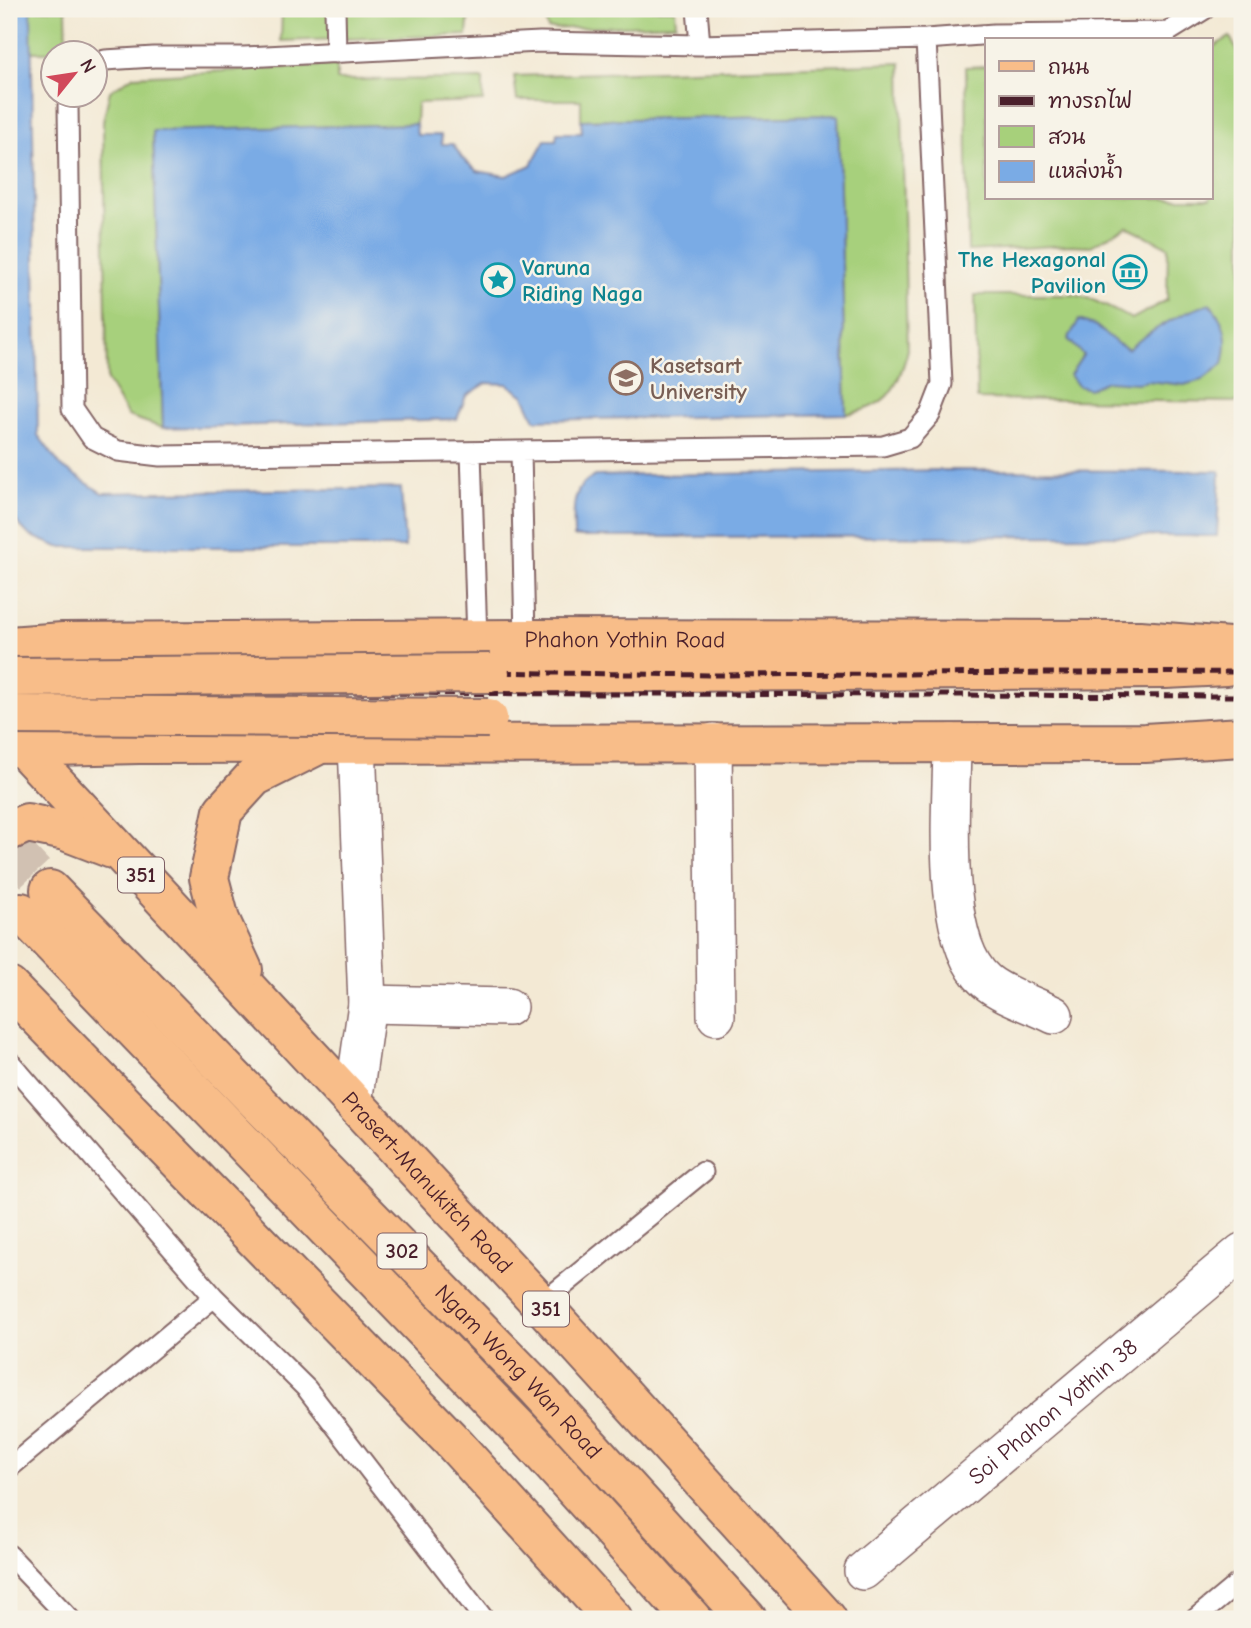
<svg xmlns="http://www.w3.org/2000/svg" width="1251" height="1628" viewBox="0 0 1251 1628" font-family="'Comic Neue','Playpen Sans Thai',sans-serif">
<style>
.green{fill:#a7d07b;stroke:#787853;stroke-width:2}
.water{fill:#7aabe5;stroke:#626588;stroke-width:2}
.lines{fill:none;stroke-linecap:round;stroke-linejoin:round}
.primary-tunnel{stroke:#d1c1b2;stroke-width:38;stroke-dasharray:38 19;stroke-linecap:butt}
.lane-casing{stroke:#856666;stroke-width:23}
.street-casing{stroke:#856666;stroke-width:40}
.primary-casing{stroke:#856666;stroke-width:42}
.lane{stroke:#fff;stroke-width:19}
.street{stroke:#fff;stroke-width:37}
.primary{stroke:#f8bd89;stroke-width:38}
.rail{stroke:#4a1f2b;stroke-width:5;stroke-dasharray:10 5;stroke-linecap:butt}
.primary-bridge-casing{stroke:#856666;stroke-width:42;stroke-linecap:butt}
.primary-bridge{stroke:#f8bd89;stroke-width:38}
.labels{text-anchor:middle;stroke-width:5;stroke-linejoin:round;paint-order:stroke}
.shield{fill:#f7f3e8;stroke:#7e5f64;stroke-width:2}
.shield-label{font-size:21px;font-weight:bold;fill:#4a1f2b}
.culture-label{font-size:23px;font-weight:bold;fill:#0d838f;stroke:#f7f3e8;text-anchor:end}
.education-label{font-size:23px;font-weight:bold;fill:#785e54;stroke:#f7f3e8;text-anchor:start}
.street-label{font-size:23px;fill:#4a1f2b;stroke:#f7f3e8}
</style>
<rect width="100%" height="100%" fill="#f7f3e8"/>
<filter id="ink" filterUnits="userSpaceOnUse"><feTurbulence type="fractalNoise" baseFrequency=".0143" numOctaves="2"/><feDisplacementMap in="SourceGraphic" scale="14" xChannelSelector="R" yChannelSelector="G"/><feConvolveMatrix kernelMatrix="1 2 1 2 8 2 1 2 1" color-interpolation-filters="sRGB"/></filter>
<filter id="wash" filterUnits="userSpaceOnUse"><feTurbulence type="fractalNoise" baseFrequency=".00686" numOctaves="4" result="noise"/><feDisplacementMap in="SourceGraphic" scale="28" xChannelSelector="R" yChannelSelector="G"/><feGaussianBlur stdDeviation="1.57" result="paint"/><feColorMatrix in="noise" values="0 0 0 0 0 0 0 0 0 0 0 0 0 0 0 0 0 1.4 0 .05"/><feComposite in="paint" operator="in"/></filter>
<g filter="url(#wash)">
<rect width="100%" height="100%" fill="#f3e9d4"/>
<path class="green" d="M9 9H66L67 52H9Z
M282 9H469L467 35 281 41Z
M543 9H675L676 24 548 29Z
M1230 37 1242 60V402L977 399 975 295H1075L1091 299 1132 319 1167 300 1168 247 1127 226 1091 246 1071 245 968 251 966 67 987 66V198H1211V48Z
M901 63 907 354C896 391 887 407 846 414L838 115 581 120V100H517L514 76Z
M337 65V80L483 79V101L417 103 416 124 153 132 163 428 128 416 107 381 103 121 110 91 133 76Z"/>
<path class="water" d="M9 9H31L38 435 61 466 102 493 401 488 405 547H58L29 535 10 515Z
M838 115 846 414 535 420 524 396 507 384 487 383 466 396 457 419 163 428 153 131 416 124 417 135H441L442 144H453L462 158 477 171 506 176 531 165 545 140H556L557 133H582L581 120Z
M1210 304C1227 324 1229 340 1223 364L1202 380 1184 385 1148 381 1137 383 1107 381 1089 389 1078 386 1070 375 1083 355 1068 339 1079 320 1096 326 1118 344 1128 349C1153 329 1179 313 1210 304Z
M942 470 1220 471 1217 536 574 537C574 513 569 487 595 476Z"/>
</g>
<g filter="url(#ink)">
<g class="lines">
<path class="primary-tunnel" d="M9 846 50 890"/>
<defs>
<path id="lane" d="M335 9 336 53
M697 9 700 45
M94 70 105 60 154 57H244L540 42 700 45 926 39 994 34 1168 32 1205 9
M74 94 68 106 72 409 92 438 118 451 160 456 883 446 910 438 930 415 942 384 926 39
M521 451 525 639
M471 452 477 640
M9 1061 214 1297 307 1389 484 1619
M541 1304 703 1172
M9 1468 214 1297
M9 1555 70 1619
M1195 1619 1242 1580"/>
<g id="street">
<path d="M713 742 716 1016"/>
<path d="M952 743C952 803 938 940 986 981 1002 995 1034 1005 1054 1015"/>
<path d="M367 1004 508 1007"/>
<path d="M353 1103 367 1004 357 743"/>
<path id="s1" d="M863 1571 1242 1252"/>
</g>
<g id="primary">
<path id="s2" d="M9 646 63 642 525 639 1140 640 1242 648"/>
<path d="M490 673 1165 669 1226 666"/>
<path id="s3" d="M11 735 541 1304 827 1619"/>
<path d="M9 747 139 744 1145 743 1242 737"/>
<path d="M9 831 27 823 65 831 112 849"/>
<path id="s4" d="M50 890 536 1387 747 1619"/>
<path d="M21 912 533 1443 692 1619"/>
<path d="M243 970 220 920 209 878 223 811 254 777 314 747"/>
<path d="M9 987 449 1438 613 1619"/>
</g>
</defs>
<use href="#lane" class="lane-casing"/>
<use href="#street" class="street-casing"/>
<use href="#primary" class="primary-casing"/>
<use href="#lane" class="lane"/>
<use href="#street" class="street"/>
<use href="#primary" class="primary"/>
<path class="rail" d="M9 670 153 668 713 675 1242 672
M9 692 1242 696"/>
<defs>
<path id="primary-bridge" d="M9 677 490 673
M9 715 488 718"/>
</defs>
<use href="#primary-bridge" class="primary-bridge-casing"/>
<use href="#primary-bridge" class="primary-bridge"/>
</g>
</g>
<defs>
<symbol id="museum-ring" viewBox="-11 -11 22 22"><circle r="9.5" fill="#f7f3e8" stroke="#0f9aa8" stroke-width="1.5"/><path d="M0-6L6-3V-2H-6V-3ZM-5-1h2V3h-2ZM-1-1h2V3h-2ZM3-1h2V3H3ZM-6 4H6V6H-6Z" fill="#0f9aa8"/></symbol>
<symbol id="sight-ring" viewBox="-11 -11 22 22"><circle r="9.5" fill="#f7f3e8" stroke="#0f9aa8" stroke-width="1.5"/><path d="M0-6L1.8-2.2L6-1.7L2.9 1.2L3.7 5.4L0 3.3L-3.7 5.4L-2.9 1.2L-6-1.7L-1.8-2.2Z" fill="#0f9aa8"/></symbol>
<symbol id="university-ring" viewBox="-11 -11 22 22"><circle r="9.5" fill="#f7f3e8" stroke="#8d6e63" stroke-width="1.5"/><path d="M0-5L7-2L0 1L-7-2ZM-4 1L0 2.5L4 1V4Q0 6-4 4Z" fill="#8d6e63"/></symbol>
</defs>
<g fill-rule="evenodd">
<use href="#museum-ring" x="1111" y="253" width="38" height="38"/>
<use href="#sight-ring" x="479" y="261" width="38" height="38"/>
<use href="#university-ring" x="607" y="359" width="38" height="38"/>
</g>
<g class="labels">
<g class="shield">
<rect x="118" y="857.5" width="46" height="35" rx="5"/>
<rect x="377.5" y="1233.5" width="49" height="35" rx="5"/>
<rect x="523" y="1291.5" width="46" height="35" rx="5"/>
</g>
<g class="shield-label">
<text x="141" y="882">351</text>
<text x="402" y="1258">302</text>
<text x="546" y="1316">351</text>
</g>
<g class="culture-label">
<text x="1106" y="267">The Hexagonal<tspan x="1106" dy="26">Pavilion</tspan></text>
<text x="522" y="275" text-anchor="start">Varuna<tspan x="522" dy="26">Riding Naga</tspan></text>
</g>
<g class="education-label">
<text x="650" y="373">Kasetsart<tspan x="650" dy="26">University</tspan></text>
</g>
<g class="street-label">
<text dy="8" stroke="none"><textPath href="#s2" startOffset="616">Phahon Yothin Road</textPath></text>
<text dy="8" stroke="none"><textPath href="#s3" startOffset="611">Prasert-Manukitch Road</textPath></text>
<text dy="8" stroke="none"><textPath href="#s4" startOffset="672">Ngam Wong Wan Road</textPath></text>
<text dy="8" stroke="none"><textPath href="#s1" startOffset="248">Soi Phahon Yothin 38</textPath></text>
</g>
</g>
<rect width="1251" height="1628" fill="none" stroke="#f7f3e8" stroke-width="35"/>
<rect x="985" y="38" width="228" height="161" fill="#f7f3e8" stroke="#b29e9c" stroke-width="2"/>
<rect x="999" y="61" width="35" height="10" fill="#f8bd89" stroke="#b29e9c" stroke-width="2"/>
<text x="1048" y="74" font-size="21" fill="#4a1f2b">ถนน</text>
<rect x="999" y="96" width="35" height="10" fill="#4a1f2b" stroke="#b29e9c" stroke-width="2"/>
<text x="1048" y="108" font-size="21" fill="#4a1f2b">ทางรถไฟ</text>
<rect x="999" y="126" width="35" height="21" fill="#a7d07b" stroke="#b29e9c" stroke-width="2"/>
<text x="1048" y="144" font-size="21" fill="#4a1f2b">สวน</text>
<rect x="999" y="161" width="35" height="21" fill="#7aabe5" stroke="#b29e9c" stroke-width="2"/>
<text x="1048" y="178" font-size="21" fill="#4a1f2b">แหล่งน้ำ</text>
<g transform="translate(74 74) rotate(60)"><circle r="33" fill="#f7f3e8" stroke="#b29e9c" stroke-width="2"/>
<path d="M0-5L12 26L0 18L-12 26Z" fill="#d1495b"/>
<text y="-10" font-size="19" font-weight="bold" text-anchor="middle" fill="#4a1f2b">N</text>
</g>
</svg>
